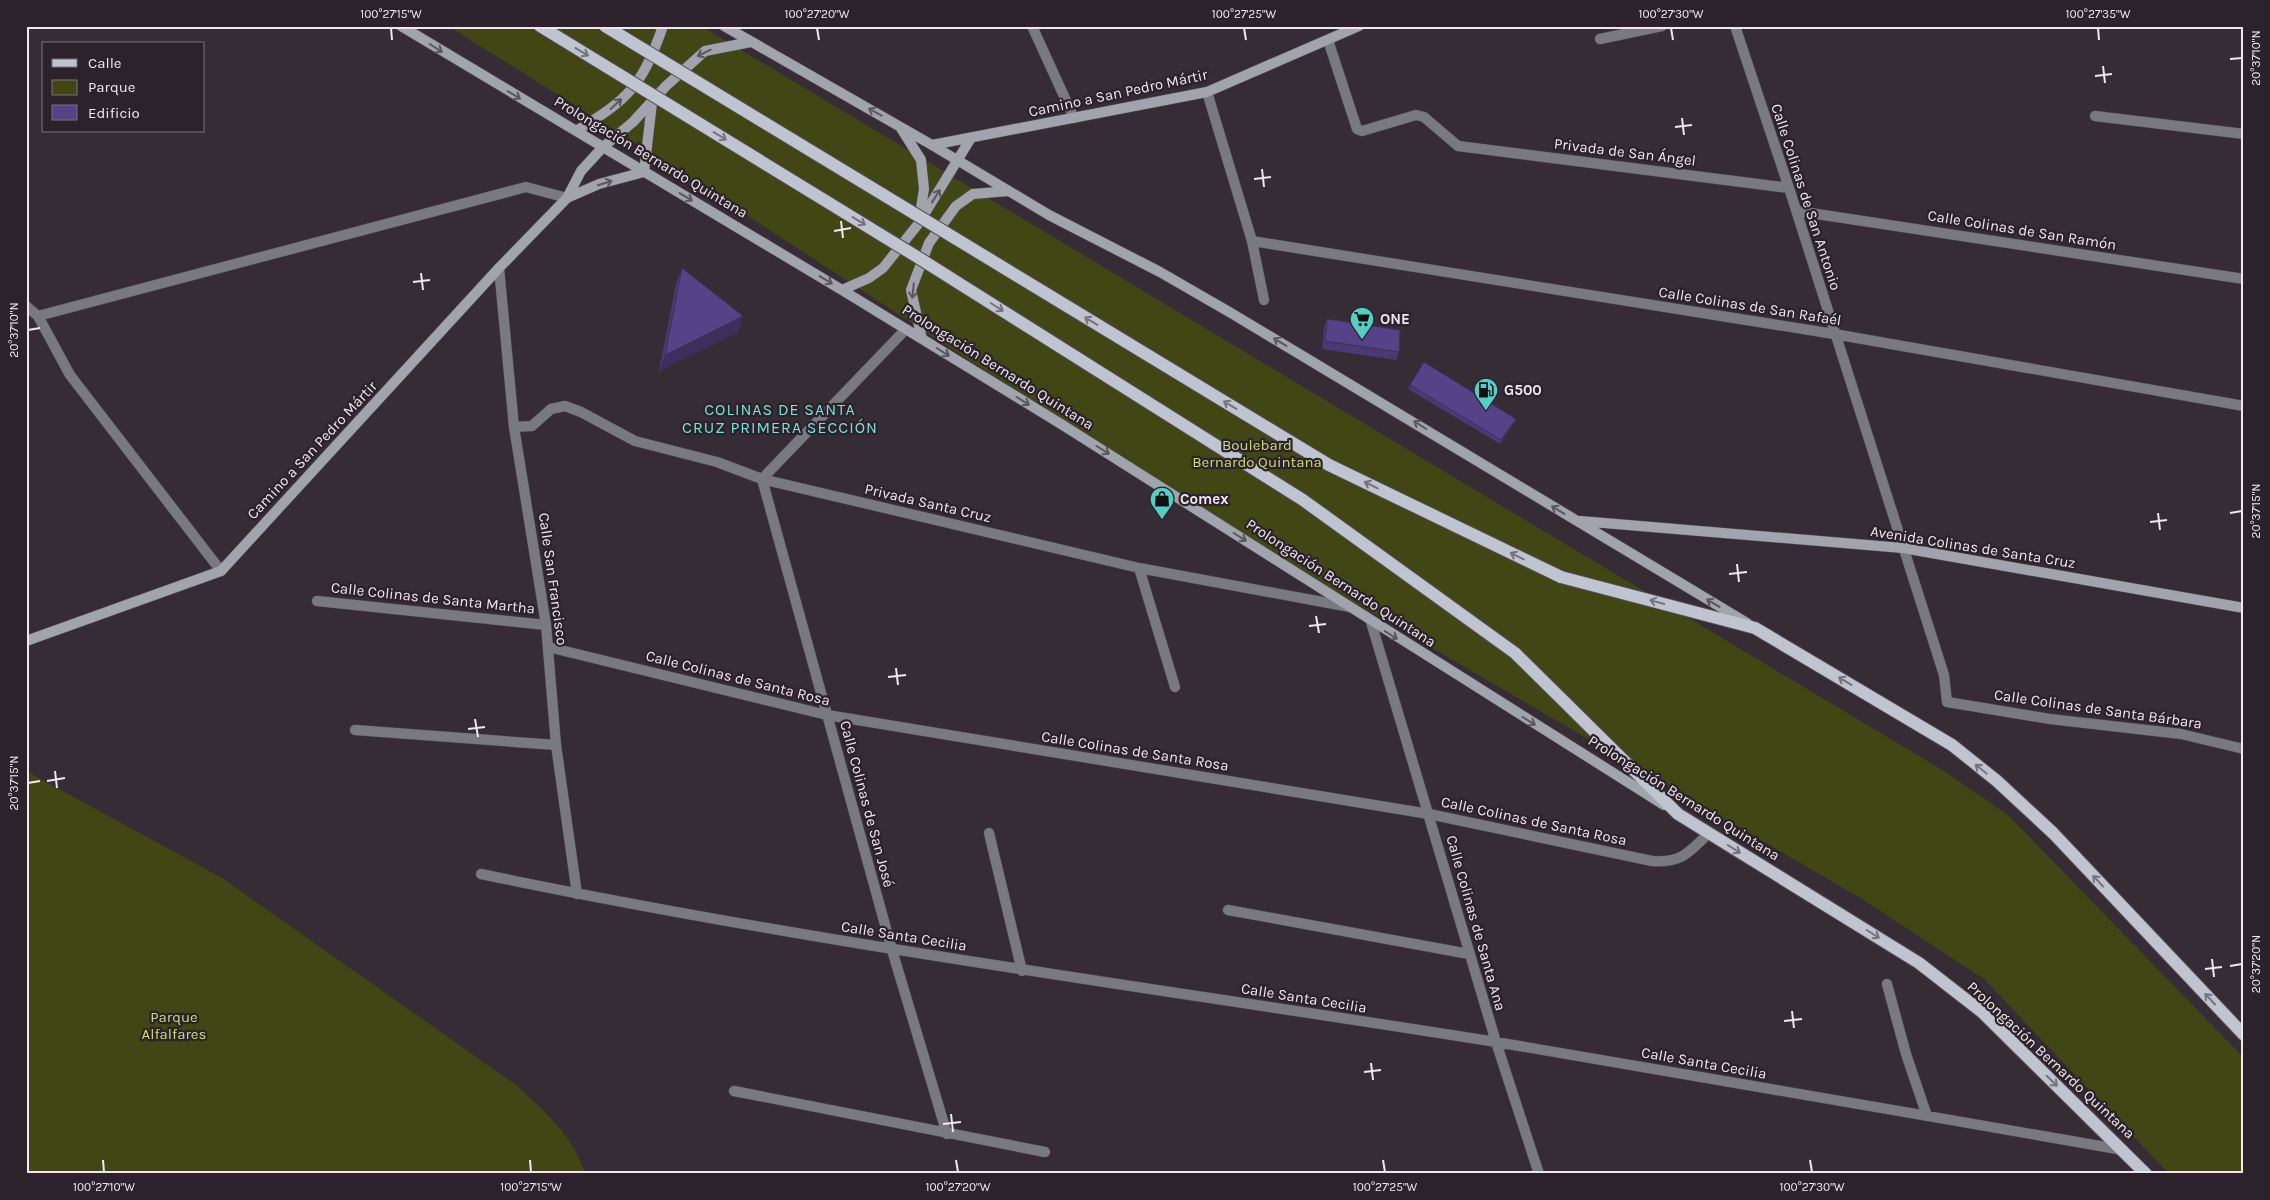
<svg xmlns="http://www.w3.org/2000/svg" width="2270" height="1200" viewBox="0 0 2270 1200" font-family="Karla,sans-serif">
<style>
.green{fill:#404714}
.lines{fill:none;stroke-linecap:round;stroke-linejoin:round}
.street-casing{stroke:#544a53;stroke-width:11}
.secondary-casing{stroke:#544a53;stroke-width:11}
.primary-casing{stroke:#544a53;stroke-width:14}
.street{stroke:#787a80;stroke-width:10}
.secondary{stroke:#a1a3ad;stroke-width:10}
.primary{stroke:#c0c3d0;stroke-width:12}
.primary-bridge-casing{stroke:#544a53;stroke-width:14;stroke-linecap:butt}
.primary-bridge{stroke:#c0c3d0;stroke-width:12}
.wall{fill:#4a3a74}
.shaded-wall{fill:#3c2f5e}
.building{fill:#564387;stroke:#3c2f5e}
.oneway{stroke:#5b565f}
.oneway2{stroke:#76727e}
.ticks{fill:none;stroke:#efe8ee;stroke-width:2}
.labels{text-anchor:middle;stroke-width:4.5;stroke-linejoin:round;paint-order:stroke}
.street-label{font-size:15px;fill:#efe8ee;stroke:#2c222b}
.poi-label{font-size:15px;font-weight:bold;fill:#efe8ee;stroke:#2c222b;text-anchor:start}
.park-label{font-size:15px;fill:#cedf6e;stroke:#2c222b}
.neighbourhood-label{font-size:16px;letter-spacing:1px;fill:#7ae4dc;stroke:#2c222b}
.neatline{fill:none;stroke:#efe8ee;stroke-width:2}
.ticks-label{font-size:12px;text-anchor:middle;fill:#efe8ee}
</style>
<rect width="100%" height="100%" fill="#362c35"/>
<path class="green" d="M448 26H701L1944 771 2008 815 2244 1058V1174H2169L1984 979 1862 899 1215 521 653 154Z
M26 771 222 878 516 1085C545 1112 573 1135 585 1174H26Z"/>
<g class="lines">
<defs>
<path id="street" d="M1032 26 1074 118
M1735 26 1789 188 1944 675 1947 702 2050 719 2181 734 2244 749
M1600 39 1662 26
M1328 40 1357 129 1362 131 1416 115 1424 117 1458 146 1789 188
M1207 92 1252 241 1264 300
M2095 116 2244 134
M1797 211 2244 279
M1252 241 1834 334 2244 406
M499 268 514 427 546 625 556 745 577 894
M26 306 38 316 70 375 221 571
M38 316 526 187 567 198
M906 329 762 479 892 950 947 1134
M514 427 532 426 551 409 565 406 581 412 635 441 717 462 762 479 1139 568 1350 607
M1139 568 1175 687
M317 601 546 625
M1371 622 1496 1042 1539 1174
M548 647 827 715 1429 814 1652 861C1682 863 1688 853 1709 833
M355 730 556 745
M989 833 1022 971
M481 874C817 944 1157 988 1496 1042 1705 1076 1914 1114 2123 1150
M1228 910 1469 954
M1887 984 1906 1054 1927 1116
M734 1091 1045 1152"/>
<path id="secondary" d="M401 26 842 290 1061 424 1664 805
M724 26 932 145 1049 215 1160 272 1231 313 1747 623
M901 128 921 160 924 189 919 220
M576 131C629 99 642 86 663 26
M932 145 1207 92 1359 26
M644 172 652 103
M567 198 599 184 644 172
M842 290 869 278 883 268 919 223 971 138
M922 339 911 290 929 243 956 206 973 194 1009 191
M1580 521 1903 548 2244 608
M26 641 221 571 499 268 567 198 581 171 603 147 633 122 666 86 705 51 751 42"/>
<path id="primary" d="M1561 577 1755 628 1952 745 1997 781 2053 833 2244 1035
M1515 653 1678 814 1919 963 1982 1012 2146 1174"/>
</defs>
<use href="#street" class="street-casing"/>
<use href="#secondary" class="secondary-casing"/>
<use href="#primary" class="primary-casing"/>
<use href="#street" class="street"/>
<use href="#secondary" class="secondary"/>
<use href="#primary" class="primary"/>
<defs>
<path id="primary-bridge" d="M540 26 914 255 1303 500 1515 653
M605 26 1329 465 1561 577"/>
</defs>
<use href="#primary-bridge" class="primary-bridge-casing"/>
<use href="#primary-bridge" class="primary-bridge"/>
</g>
<path class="wall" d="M682 268 738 332 659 371 676 284Z
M1327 319 1399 352 1396 360 1322 349 1324 327Z
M1410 385 1515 423 1500 444 1408 389Z"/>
<path class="shaded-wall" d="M743 316 738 332 659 371 665 355Z
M1516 419 1515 423 1500 444 1501 440Z"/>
<path class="building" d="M682 268 743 316 665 355Z
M1327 319 1400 330 1399 352 1325 341Z
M1424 362 1516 419 1501 440 1410 385Z"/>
<defs><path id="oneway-shaft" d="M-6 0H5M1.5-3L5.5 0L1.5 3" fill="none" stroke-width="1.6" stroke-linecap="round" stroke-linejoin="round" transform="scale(1.25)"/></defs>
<g class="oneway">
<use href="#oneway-shaft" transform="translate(436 48) rotate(32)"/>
<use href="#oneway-shaft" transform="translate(704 53) rotate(154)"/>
<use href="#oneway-shaft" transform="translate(514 95) rotate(31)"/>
<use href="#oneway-shaft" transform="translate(616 104) rotate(-43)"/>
<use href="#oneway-shaft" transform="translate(875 112) rotate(-151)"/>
<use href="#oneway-shaft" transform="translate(605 183) rotate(-17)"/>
<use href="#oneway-shaft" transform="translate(936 196) rotate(-58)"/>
<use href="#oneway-shaft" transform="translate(686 197) rotate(31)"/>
<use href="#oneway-shaft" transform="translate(826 280) rotate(31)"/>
<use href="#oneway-shaft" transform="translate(913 291) rotate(96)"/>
<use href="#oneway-shaft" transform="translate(1280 342) rotate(-149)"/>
<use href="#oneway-shaft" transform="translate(943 352) rotate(32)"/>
<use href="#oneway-shaft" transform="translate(1023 401) rotate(32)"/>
<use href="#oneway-shaft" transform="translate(1420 425) rotate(-148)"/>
<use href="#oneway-shaft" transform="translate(1103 450) rotate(32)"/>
<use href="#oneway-shaft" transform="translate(1558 510) rotate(-149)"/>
<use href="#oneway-shaft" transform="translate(1240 537) rotate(32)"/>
<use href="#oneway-shaft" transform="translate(1713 603) rotate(-149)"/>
<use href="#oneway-shaft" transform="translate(1391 635) rotate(32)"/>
<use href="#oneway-shaft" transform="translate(1529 721) rotate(32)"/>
</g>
<g class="oneway2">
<use href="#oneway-shaft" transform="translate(582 52) rotate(31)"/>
<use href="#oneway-shaft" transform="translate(720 136) rotate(31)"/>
<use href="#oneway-shaft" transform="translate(859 221) rotate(31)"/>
<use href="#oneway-shaft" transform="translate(997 307) rotate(32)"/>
<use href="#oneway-shaft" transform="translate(1091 321) rotate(-149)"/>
<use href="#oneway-shaft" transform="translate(1230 405) rotate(-149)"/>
<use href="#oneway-shaft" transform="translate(1371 485) rotate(-154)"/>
<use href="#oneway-shaft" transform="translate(1517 556) rotate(-154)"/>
<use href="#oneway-shaft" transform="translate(1657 602) rotate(-165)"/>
<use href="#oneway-shaft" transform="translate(1845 681) rotate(-149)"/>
<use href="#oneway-shaft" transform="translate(1981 769) rotate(-141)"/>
<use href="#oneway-shaft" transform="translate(1734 849) rotate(32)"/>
<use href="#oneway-shaft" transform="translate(2098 881) rotate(-133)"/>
<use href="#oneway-shaft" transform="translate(1873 934) rotate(32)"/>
<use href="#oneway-shaft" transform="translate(2210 999) rotate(-133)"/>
<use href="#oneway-shaft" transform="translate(2052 1081) rotate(44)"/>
</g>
<path class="ticks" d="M391 28 392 40M817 28 819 40M1244 28 1246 40M1671 28 1673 40M2098 28 2099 40M2230 59 2242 58M2103 66 2105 83M2095 76 2112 74M1682 118 1684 135M1675 127 1692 125M1262 169 1264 187M1254 179 1271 177M841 221 843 238M834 231 851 228M421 273 423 290M413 282 430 280M28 330 40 328M2158 513 2160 530M2230 513 2242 511M2150 522 2167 520M1737 564 1739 582M1729 574 1747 572M1316 616 1319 633M1309 626 1326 624M896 668 898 685M888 677 906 675M475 719 478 737M468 729 485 727M55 771 57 788M47 781 65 778M28 783 40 781M2212 959 2214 977M2230 966 2242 964M2205 969 2222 967M1792 1011 1794 1028M1784 1021 1802 1019M1371 1063 1373 1080M1364 1072 1381 1070M951 1114 953 1132M943 1124 961 1122M103 1160 104 1172M530 1160 531 1172M956 1160 958 1172M1383 1160 1385 1172M1810 1160 1812 1172"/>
<defs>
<symbol id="supermarket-pin" viewBox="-11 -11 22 30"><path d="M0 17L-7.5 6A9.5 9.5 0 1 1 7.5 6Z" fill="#55cec5" stroke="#2c222b"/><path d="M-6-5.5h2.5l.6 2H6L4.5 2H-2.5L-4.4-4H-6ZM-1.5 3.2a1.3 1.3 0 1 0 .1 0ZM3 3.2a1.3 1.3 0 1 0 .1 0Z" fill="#111"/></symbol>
<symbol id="fuel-pin" viewBox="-11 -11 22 30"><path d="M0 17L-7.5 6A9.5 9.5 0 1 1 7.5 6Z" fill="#55cec5" stroke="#2c222b"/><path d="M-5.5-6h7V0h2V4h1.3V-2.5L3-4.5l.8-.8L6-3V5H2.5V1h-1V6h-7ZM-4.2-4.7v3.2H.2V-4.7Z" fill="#111"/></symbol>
<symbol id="shop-pin" viewBox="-11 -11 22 30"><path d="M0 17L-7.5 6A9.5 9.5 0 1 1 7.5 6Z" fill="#55cec5" stroke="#2c222b"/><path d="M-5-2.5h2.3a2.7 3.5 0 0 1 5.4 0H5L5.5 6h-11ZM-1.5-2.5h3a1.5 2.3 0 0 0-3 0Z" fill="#111"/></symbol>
</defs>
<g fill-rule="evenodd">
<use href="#supermarket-pin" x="1348" y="305" width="28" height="38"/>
<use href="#fuel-pin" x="1472" y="376" width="28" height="38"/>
<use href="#shop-pin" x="1148" y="485" width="28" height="38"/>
</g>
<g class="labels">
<g class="street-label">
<text transform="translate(1118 93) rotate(-12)" y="5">Camino a San Pedro Mártir</text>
<text transform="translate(1625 152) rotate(7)" y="5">Privada de San Ángel</text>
<text transform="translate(651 157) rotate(31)" y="5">Prolongación Bernardo Quintana</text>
<text transform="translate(1806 197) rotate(72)" y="5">Calle Colinas de San Antonio</text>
<text transform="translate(2022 230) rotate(9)" y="5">Calle Colinas de San Ramón</text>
<text transform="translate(1750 306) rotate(9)" y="5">Calle Colinas de San Rafaél</text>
<text transform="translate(998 367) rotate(32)" y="5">Prolongación Bernardo Quintana</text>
<text transform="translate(312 450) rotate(-47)" y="5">Camino a San Pedro Mártir</text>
<text transform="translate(928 503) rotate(13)" y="5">Privada Santa Cruz</text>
<text transform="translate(1973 547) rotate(9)" y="5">Avenida Colinas de Santa Cruz</text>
<text transform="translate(553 579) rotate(82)" y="5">Calle San Francisco</text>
<text transform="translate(1341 583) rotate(33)" y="5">Prolongación Bernardo Quintana</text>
<text transform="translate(433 598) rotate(6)" y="5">Calle Colinas de Santa Martha</text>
<text transform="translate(738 678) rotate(14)" y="5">Calle Colinas de Santa Rosa</text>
<text transform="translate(2098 709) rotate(8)" y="5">Calle Colinas de Santa Bárbara</text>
<text transform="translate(1135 751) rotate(9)" y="5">Calle Colinas de Santa Rosa</text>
<text transform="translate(1684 798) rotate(32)" y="5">Prolongación Bernardo Quintana</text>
<text transform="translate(867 804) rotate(75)" y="5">Calle Colinas de San José</text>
<text transform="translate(1534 821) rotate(12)" y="5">Calle Colinas de Santa Rosa</text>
<text transform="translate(1476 923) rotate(74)" y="5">Calle Colinas de Santa Ana</text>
<text transform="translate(904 936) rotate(9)" y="5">Calle Santa Cecilia</text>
<text transform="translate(1304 998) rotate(9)" y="5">Calle Santa Cecilia</text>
<text transform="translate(2051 1060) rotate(43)" y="5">Prolongación Bernardo Quintana</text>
<text transform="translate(1704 1063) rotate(10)" y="5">Calle Santa Cecilia</text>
</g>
<g class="poi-label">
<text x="1380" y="324">ONE</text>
<text x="1504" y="395">G500</text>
<text x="1180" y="504">Comex</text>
</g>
<g class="park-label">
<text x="1257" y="450">Boulebard<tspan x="1257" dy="17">Bernardo Quintana</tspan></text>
<text x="174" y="1022">Parque<tspan x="174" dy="17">Alfalfares</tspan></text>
</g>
<g class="neighbourhood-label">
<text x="780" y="415">COLINAS DE SANTA<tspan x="780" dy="18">CRUZ PRIMERA SECCIÓN</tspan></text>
</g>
</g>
<rect width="2270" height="1200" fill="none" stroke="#2c222b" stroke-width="55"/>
<rect x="42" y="42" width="162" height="90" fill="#2c222b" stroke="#7a7179"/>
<rect x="52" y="59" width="25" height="8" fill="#c0c3d0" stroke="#7a7179"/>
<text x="88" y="68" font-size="15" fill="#efe8ee">Calle</text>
<rect x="52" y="80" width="25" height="15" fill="#404714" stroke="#7a7179"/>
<text x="88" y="92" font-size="15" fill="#efe8ee">Parque</text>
<rect x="52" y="105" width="25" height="15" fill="#564387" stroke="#7a7179"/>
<text x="88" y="118" font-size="15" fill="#efe8ee">Edificio</text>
<rect x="28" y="28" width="2214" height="1144" class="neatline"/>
<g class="ticks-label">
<text x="391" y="18">100°27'15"W</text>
<text x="817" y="18">100°27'20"W</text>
<text x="1244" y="18">100°27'25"W</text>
<text x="1671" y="18">100°27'30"W</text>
<text x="2098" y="18">100°27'35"W</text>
<text transform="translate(2256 58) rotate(-90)" y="4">20°37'10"N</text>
<text transform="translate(14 330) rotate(-90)" y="4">20°37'10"N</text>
<text transform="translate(2256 511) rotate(-90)" y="4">20°37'15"N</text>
<text transform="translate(14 783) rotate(-90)" y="4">20°37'15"N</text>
<text transform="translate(2256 964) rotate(-90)" y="4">20°37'20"N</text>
<text x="104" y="1191">100°27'10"W</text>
<text x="531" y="1191">100°27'15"W</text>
<text x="958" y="1191">100°27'20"W</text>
<text x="1385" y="1191">100°27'25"W</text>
<text x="1812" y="1191">100°27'30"W</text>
</g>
</svg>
